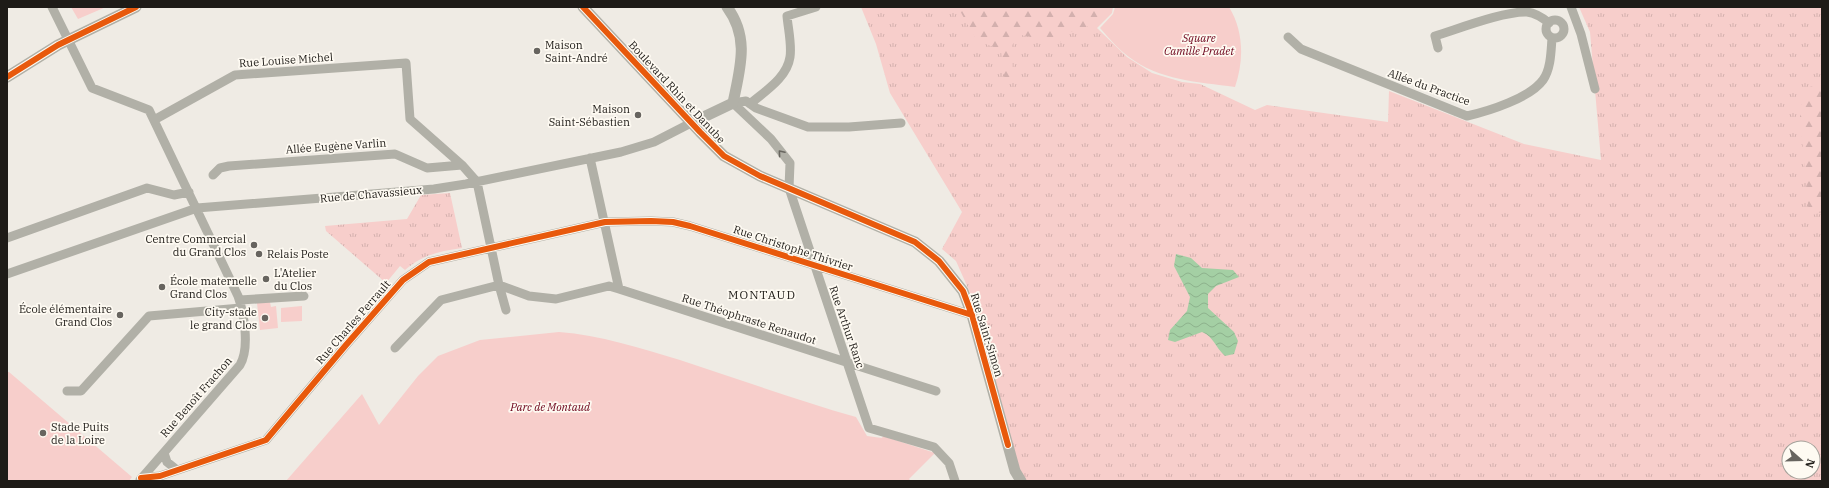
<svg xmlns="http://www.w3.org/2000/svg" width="1829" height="488" viewBox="0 0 1829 488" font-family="'IBM Plex Serif',serif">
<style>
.grass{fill:url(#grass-tufts);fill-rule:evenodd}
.forest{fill:url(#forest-firs)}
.park{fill:#f7cecb}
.water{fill:url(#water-waves)}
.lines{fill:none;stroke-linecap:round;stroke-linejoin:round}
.minor{stroke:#b1b0a7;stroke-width:9}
.tertiary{stroke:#b1b0a7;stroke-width:11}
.cycleway-casing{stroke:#fefaf2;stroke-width:8}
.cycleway{stroke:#e8590c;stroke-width:6}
.oneway{stroke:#68665f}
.poi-dot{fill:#67645f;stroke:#fefaf2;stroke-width:1.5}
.labels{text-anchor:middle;stroke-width:3.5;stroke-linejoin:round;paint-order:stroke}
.park-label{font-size:11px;font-style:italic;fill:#6c021a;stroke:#fefaf2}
.poi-label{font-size:11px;fill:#1e1b17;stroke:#fefaf2;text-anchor:start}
.street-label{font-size:11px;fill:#1e1b17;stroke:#fefaf2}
.neighbourhood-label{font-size:12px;letter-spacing:1px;fill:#1e1b17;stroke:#fefaf2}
</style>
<defs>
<pattern id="grass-tufts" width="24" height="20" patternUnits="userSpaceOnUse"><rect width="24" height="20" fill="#f7cecb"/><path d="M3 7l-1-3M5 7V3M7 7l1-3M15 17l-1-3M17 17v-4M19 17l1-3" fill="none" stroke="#d3b0ae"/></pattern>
<pattern id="forest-firs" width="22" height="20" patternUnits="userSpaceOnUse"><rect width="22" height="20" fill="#f7cecb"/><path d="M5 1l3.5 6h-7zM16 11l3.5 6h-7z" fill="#d3b0ae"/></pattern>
<pattern id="water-waves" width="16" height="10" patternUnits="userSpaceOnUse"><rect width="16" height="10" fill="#a4cfa4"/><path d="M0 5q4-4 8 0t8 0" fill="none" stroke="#8db18c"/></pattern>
</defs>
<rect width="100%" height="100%" fill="#efebe4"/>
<path class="grass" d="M861 7H1113L1112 13 1097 28 1127 57 1152 73 1182 82 1200 84 1255 110 1267 105 1388 122 1389 91 1524 144 1601 160 1590 32 1579 7H1822V481H1022L1015 471 983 322 956 261 942 249 962 212 890 93 876 44ZM1789 448H1813V472H1789Z
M450 193 462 248C440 251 422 255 405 270L400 266 386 283 326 231 325 226 407 219 421 195Z"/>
<path class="forest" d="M958 7H1111C1106 25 1078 29 1063 34L1060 43 1021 35 1012 45 1013 83 1005 84 1001 50 976 40Z
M1822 85V212L1809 216 1800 117 1803 88Z"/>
<path class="park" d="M71 7H106L78 19Z
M1115 7H1229C1244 31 1244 61 1235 87 1198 82 1159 80 1129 57 1118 49 1109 38 1100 28L1113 14Z
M270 302 271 307 276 306 278 328 260 330 257 303Z
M302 306V321L281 322V308Z
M559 332C600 335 640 348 680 360 738 379 797 400 856 417L867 436 882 438 883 436 935 453 909 479 911 481H286L362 394 379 425 418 376 438 356 480 340Z
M7 372H9L132 477 129 481H7Z"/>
<path class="water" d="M1176 254 1191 258 1202 268 1233 270 1239 277 1216 286 1208 294V308L1234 332 1238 341 1234 354 1225 356C1215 347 1214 337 1202 332L1175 342 1168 340 1170 330 1187 311 1190 297 1174 266Z"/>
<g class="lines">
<path class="minor" d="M52 7 92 88 149 110 238 296C244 313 250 348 240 365L140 480
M1571 7 1581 34 1595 89
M1546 29a9 9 0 1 1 18 0a9 9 0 1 1-18 0Z
M1288 37 1301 49 1467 116C1489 111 1530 98 1543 80 1551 69 1551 51 1552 38
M1438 48 1435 36C1458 29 1504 11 1527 12 1535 13 1543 18 1549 23
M733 103 771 139 790 163 789 188 869 428 934 447 949 463 955 481
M733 103 746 101 756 108 808 127H849L901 123
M750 104C765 91 787 78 790 57 792 45 788 28 787 16L816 7
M154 120 235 75 406 63 410 119 462 165 477 182 499 285 506 310
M590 158 619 289 936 391
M213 175 220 168 229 166 395 154 427 168 462 165
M7 238 147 188 174 195 189 192
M7 274 197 208 434 189 466 184 621 152 654 142 691 123
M240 300 304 296
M395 348 441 300 499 285 529 296 556 299 609 286 619 289
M67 391H81L149 316 241 308
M164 453 167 462 177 470
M141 478 160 476 266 440 346 345 403 280 429 262 605 222 651 221 673 222 690 226 972 315"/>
<path class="tertiary" d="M583 7 700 132 724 156 760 176 915 242 939 261 963 291 972 315 1015 471 1021 481
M7 77 58 45 136 7
M691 123 733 103C740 68 750 38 727 7"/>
<defs>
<path id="cycleway" d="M583 7 700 132 724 156 760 176 915 242 939 261 963 291 972 315 1008 445
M7 77 58 45 136 7
M141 478 160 476 266 440 346 345 403 280 429 262 605 222 651 221 673 222 690 226 972 315"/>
</defs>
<use href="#cycleway" class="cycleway-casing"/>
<use href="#cycleway" class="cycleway"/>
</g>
<defs><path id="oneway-chevron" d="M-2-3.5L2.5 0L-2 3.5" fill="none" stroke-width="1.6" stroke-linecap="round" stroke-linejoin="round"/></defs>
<use class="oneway" href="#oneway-chevron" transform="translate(781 153) rotate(-130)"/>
<g class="poi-dot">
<circle cx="537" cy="51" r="4"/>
<circle cx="638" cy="115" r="4"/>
<circle cx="254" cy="245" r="4"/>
<circle cx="259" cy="254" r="4"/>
<circle cx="266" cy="279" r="4"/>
<circle cx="162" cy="287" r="4"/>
<circle cx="120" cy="315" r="4"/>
<circle cx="265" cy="318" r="4"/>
<circle cx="43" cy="433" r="4"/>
</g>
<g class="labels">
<g class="park-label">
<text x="1199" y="42">Square<tspan x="1199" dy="13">Camille Pradet</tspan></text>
<text x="550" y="411">Parc de Montaud</text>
</g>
<g class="poi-label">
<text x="545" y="49">Maison<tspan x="545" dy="13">Saint-André</tspan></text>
<text x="630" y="113" text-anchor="end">Maison<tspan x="630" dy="13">Saint-Sébastien</tspan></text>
<text x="246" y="243" text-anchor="end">Centre Commercial<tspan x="246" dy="13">du Grand Clos</tspan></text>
<text x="267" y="258">Relais Poste</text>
<text x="274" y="277">L'Atelier<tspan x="274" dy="13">du Clos</tspan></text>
<text x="170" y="285">École maternelle<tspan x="170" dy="13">Grand Clos</tspan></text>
<text x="112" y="313" text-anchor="end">École élémentaire<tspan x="112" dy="13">Grand Clos</tspan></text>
<text x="257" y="316" text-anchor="end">City-stade<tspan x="257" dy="13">le grand Clos</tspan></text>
<text x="51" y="431">Stade Puits<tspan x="51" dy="13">de la Loire</tspan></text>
</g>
<g class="street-label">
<text transform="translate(286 60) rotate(-4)" y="4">Rue Louise Michel</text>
<text transform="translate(1429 87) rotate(20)" y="4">Allée du Practice</text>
<text transform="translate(677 92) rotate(47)" y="4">Boulevard Rhin et Danube</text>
<text transform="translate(336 146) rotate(-4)" y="4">Allée Eugène Varlin</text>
<text transform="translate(371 194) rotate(-5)" y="4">Rue de Chavassieux</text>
<text transform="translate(793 248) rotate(18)" y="4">Rue Christophe Thivrier</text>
<text transform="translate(749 319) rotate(18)" y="4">Rue Théophraste Renaudot</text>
<text transform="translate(353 322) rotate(-49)" y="4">Rue Charles Perrault</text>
<text transform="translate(847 327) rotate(71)" y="4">Rue Arthur Ranc</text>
<text transform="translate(987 335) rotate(73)" y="4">Rue Saint-Simon</text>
<text transform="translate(196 397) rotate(-49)" y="4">Rue Benoît Frachon</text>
</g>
<g class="neighbourhood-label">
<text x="762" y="299">MONTAUD</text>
</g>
</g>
<rect width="1829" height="488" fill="none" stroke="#1e1b17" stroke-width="16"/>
<g transform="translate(1801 460) rotate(110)"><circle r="19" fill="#fefaf2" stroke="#a4a19a"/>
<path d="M0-3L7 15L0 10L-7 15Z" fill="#67645f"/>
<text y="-6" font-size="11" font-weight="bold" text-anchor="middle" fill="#1e1b17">N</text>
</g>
</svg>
